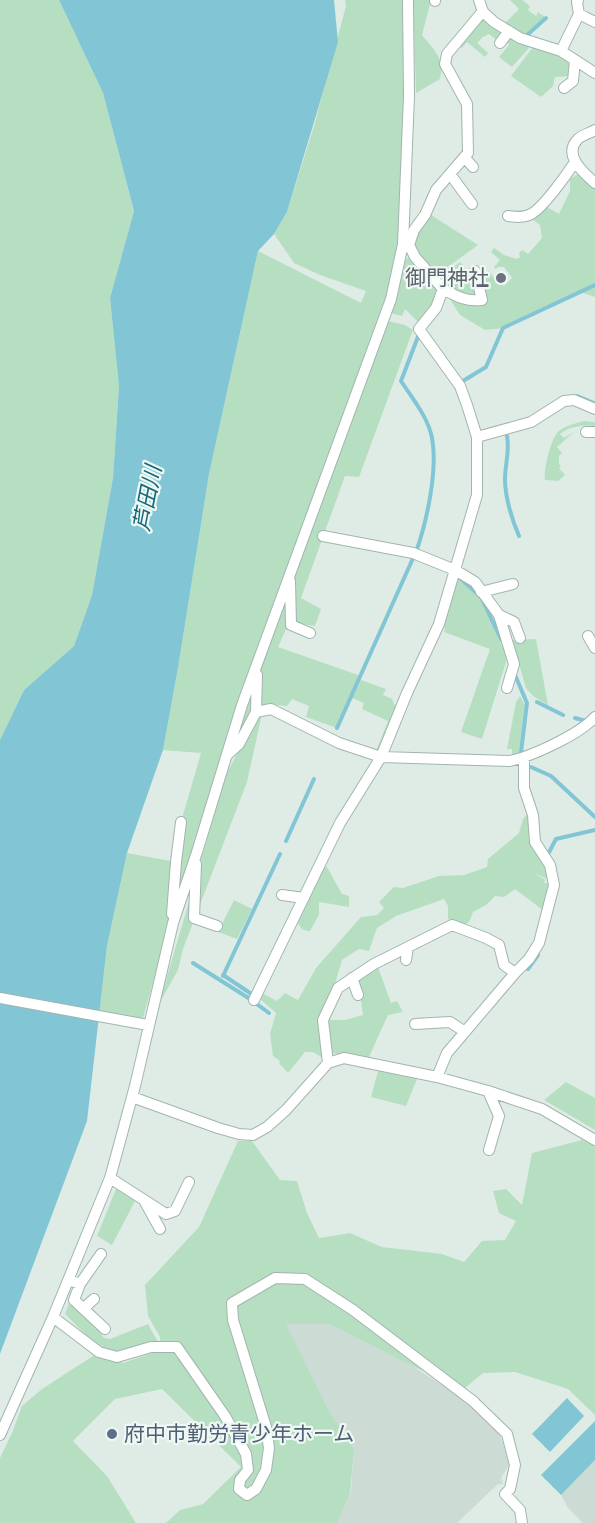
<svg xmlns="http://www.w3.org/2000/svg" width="595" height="1523" viewBox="0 0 595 1523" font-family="Cabin,'Noto Sans JP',sans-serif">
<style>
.built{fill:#cddbd5}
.green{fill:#b6dfc2}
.water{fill:#82c6d5}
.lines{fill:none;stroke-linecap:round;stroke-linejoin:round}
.stream{stroke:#82c6d5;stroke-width:4}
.street-casing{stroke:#a2b4ae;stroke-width:12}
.street{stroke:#fff;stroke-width:10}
.worship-dot{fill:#6b7280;stroke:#f0f8f4;stroke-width:2}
.service-dot{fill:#5c6f8a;stroke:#f0f8f4;stroke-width:2}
.labels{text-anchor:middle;stroke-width:4.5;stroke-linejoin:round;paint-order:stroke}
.worship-label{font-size:21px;fill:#5b616d;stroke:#f0f8f4;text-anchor:end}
.service-label{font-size:21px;fill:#4e5e75;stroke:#f0f8f4;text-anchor:start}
.water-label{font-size:22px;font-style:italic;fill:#15687d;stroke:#f0f8f4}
</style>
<rect width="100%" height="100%" fill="#dfece6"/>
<path class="built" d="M285 1324H329L414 1367 467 1401 499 1433 510 1463 501 1478 503 1484H498L457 1523H337L351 1492 354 1449 328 1409Z
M595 1460V1523H583L568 1508 561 1495Z"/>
<path class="green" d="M0 0H59L103 93 134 211 110 298 119 386 113 478 92 595 74 646 24 690 0 740Z
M345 0H407L403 244 381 311 268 636 338 459 388 321 405 325 413 330 359 477 345 476 301 598 321 609 315 626 297 623 292 616 278 647 361 676 337 728 306 717 309 706 292 699 287 706 267 704 256 712 227 755 170 921 143 1018 99 1015 107 946 127 853 176 862 181 822 201 753 163 750 178 668 209 474 258 251 361 303 366 291 320 275 294 263 274 234 287 212 314 126 346 6Z
M413 0H431L422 35C434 50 445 58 440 79L416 93Z
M510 0H522L530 6 528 10 536 16 538 12 545 17 525 35 505 23 519 9Z
M484 16 505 33 498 41 489 34 483 37 477 43 488 53 485 57 467 42 462 48 458 45Z
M509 36 528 44 529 48 512 67 499 57 509 45 506 40Z
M536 43 575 60 574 76 555 77 553 86 541 97 511 76Z
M578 174 595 186V297L580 292 504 328 485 330 460 315 446 293 476 304 487 300 481 278 489 271 499 285 502 283 504 286 512 278 504 267H498L496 269 494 267 500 260 491 252 494 248 504 255 517 259 520 257 519 253 522 250 528 254 542 238 540 225 533 220 545 206 559 214 570 191V179Z
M428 213 478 245 445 269 438 280C427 268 410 251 415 234 417 227 424 219 428 213Z
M410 257C439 288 446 287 419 323L405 309 402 316 390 313 406 259Z
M460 262C467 269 476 287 479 297 468 300 449 290 442 281L448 271Z
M584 421 595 422V426C582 425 570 426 560 434L564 438 574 432 557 447 562 453 559 456V464L561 466 559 468 565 475 558 481 545 480C543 471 551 440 557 433 564 425 575 424 584 421Z
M457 579 459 581 460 579 480 598 495 626 507 659 482 739 461 732 490 649 444 632 445 628 441 625Z
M536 639 548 705 533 696 526 688 512 640Z
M361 680 386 689 383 695 392 699 394 704 399 707 380 751H376L388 721 364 710 362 709 364 703 352 698Z
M520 696 525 705 519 753 512 755V749H507L516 702Z
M262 714 247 782 183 949 178 970 159 1004 226 775 257 715Z
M529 812C529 821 527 832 530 841 534 856 546 862 548 879L533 873 546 880 544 881 545 883 550 884 544 911 515 889 504 897 495 896 486 905 473 912 469 922 464 925 448 919V906L444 899 396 916 377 928 369 951 359 949 342 960 334 987 319 1019 323 1058 313 1052H305L288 1073 279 1063 280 1061 273 1056 270 1034 276 1013 259 998 262 993 277 1001 285 993 298 1000 316 968 361 917 377 915 384 908 379 902 394 887 403 888 439 876 464 875 487 867 488 859 519 833 523 819Z
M322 865 327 867 342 894 349 896V907L319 902V915L310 931C303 931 301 929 298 923Z
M234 900 252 909 237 939 218 932Z
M378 967 391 1003 397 1001 403 1012 388 1015 369 1057 344 1052 336 1054 329 1051 328 1020H345L363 1015 360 994 355 980Z
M378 1071 417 1079 406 1106 371 1097Z
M566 1082 595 1098V1130L544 1100Z
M582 1140 595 1147V1415L568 1389 515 1372 483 1373 465 1388 414 1367 329 1324H286L328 1409 354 1449 350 1494 337 1523H166L180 1510 203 1504 241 1467 162 1389 115 1399 73 1441 107 1476 136 1523H0V1458L12 1433 22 1406 42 1389 99 1352 123 1363 161 1350 160 1337 148 1316 145 1285 199 1227 238 1141H252L280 1180 297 1181 307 1213 319 1238 350 1233 382 1247 442 1254 464 1262 482 1241 505 1240 516 1221 499 1213 493 1191 506 1189 522 1205 532 1153Z
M116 1189 135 1201 112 1245 97 1236Z
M69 1303 87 1316 104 1338 110 1339 148 1324 158 1342 114 1353 91 1340 65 1314Z"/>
<path class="water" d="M59 0H334L338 42 287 212 274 234 258 251 209 474 178 668 163 750 127 853 107 946 87 1121 0 1354V740L24 690 74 646 92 595 113 478 119 386 110 298 134 211 103 93Z
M567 1398 584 1416 550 1452 532 1434Z
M595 1421V1460L561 1495 541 1475Z"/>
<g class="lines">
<path class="stream" d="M524 35 526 36 546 18
M463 381 486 367 503 328 595 285
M577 396 594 403
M507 436C510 451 505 464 505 479 505 497 512 520 519 536
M416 552C427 521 438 469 432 438 428 417 412 398 401 381L419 334
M461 579 481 597 501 639
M515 675 527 703 521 752
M537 702 563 715
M575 718 586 721
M337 728 414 556
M531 767 551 776 595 817
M286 841 314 779
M547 856 556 839 595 830
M193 963 250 999 269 1013
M528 969 538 955
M223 975 253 995 254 992
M223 976 280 854"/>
<defs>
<path id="street" d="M479 0 483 12 494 22 520 38 561 51 595 73
M435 1V0
M579 14 595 22
M500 43 509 31
M561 51 579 14 577 2 578 0
M564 88 573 81 575 60
M595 130C590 133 582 135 578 139 562 155 584 173 595 183
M465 158 473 167
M450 174 472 204
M508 216C516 217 524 218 531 214 543 208 567 174 575 162
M404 244 409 245 414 230 425 215 436 190 468 153 467 104 445 64 447 54 483 11
M443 289C456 296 466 302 482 300L475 271
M586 432H595
M477 437 531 422 564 401 574 400 595 409
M323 536 413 553 455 570 475 582 499 615 514 622 520 638
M290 581 291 625 310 633
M481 592 513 584
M499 615 514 664 507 688
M588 636 595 648
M256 712 271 709 339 743 381 757 509 761C531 757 580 734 595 717
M227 755 239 744 256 712 257 675 255 673
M196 864 194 918 217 926
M282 895 304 898
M172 914 176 862 181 822
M406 960 408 947
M515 973 529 959 539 943 554 885 550 865 535 842 533 815 524 788V759
M352 978 358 995
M0 998 148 1025
M254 1000 340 823 381 757 407 693 439 624 477 495V437L467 405 460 386 419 329 436 308 443 289 415 257 409 245
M415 1024 450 1022 465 1032
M328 1063 323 1020 338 988 374 964 452 925 486 938 499 945 504 965 515 973 447 1053 437 1077
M488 1091 499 1116 489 1150
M132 1097 218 1128 239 1134 253 1135 267 1127 286 1110 328 1063 344 1058 437 1077 488 1091 542 1109 595 1140
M110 1178 166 1214 175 1211 189 1182
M145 1202 160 1229
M69 1280 80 1284 74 1300 105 1329
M80 1284 101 1254
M85 1307 94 1299
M53 1317 99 1352 117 1357 151 1347H177L225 1416 246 1454 248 1470 240 1480 239 1489 247 1495 256 1489 266 1470 269 1448 266 1427 233 1320 232 1303 275 1278 305 1279 353 1310 473 1401 507 1434 515 1465 510 1489 505 1494 520 1510 522 1523
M0 1435 53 1317 110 1178 135 1086 173 923 197 852 242 705 391 299 403 244 409 96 408 0"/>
</defs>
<use href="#street" class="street-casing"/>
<use href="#street" class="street"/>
</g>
<circle class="worship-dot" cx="501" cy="278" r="6"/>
<circle class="service-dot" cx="112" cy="1434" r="6"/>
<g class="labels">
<g class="worship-label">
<text x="489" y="285">御門神社</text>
</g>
<g class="service-label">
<text x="124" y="1441">府中市勤労青少年ホーム</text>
</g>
<g class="water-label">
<text transform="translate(147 498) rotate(-79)" y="8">芦田川</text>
</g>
</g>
</svg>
